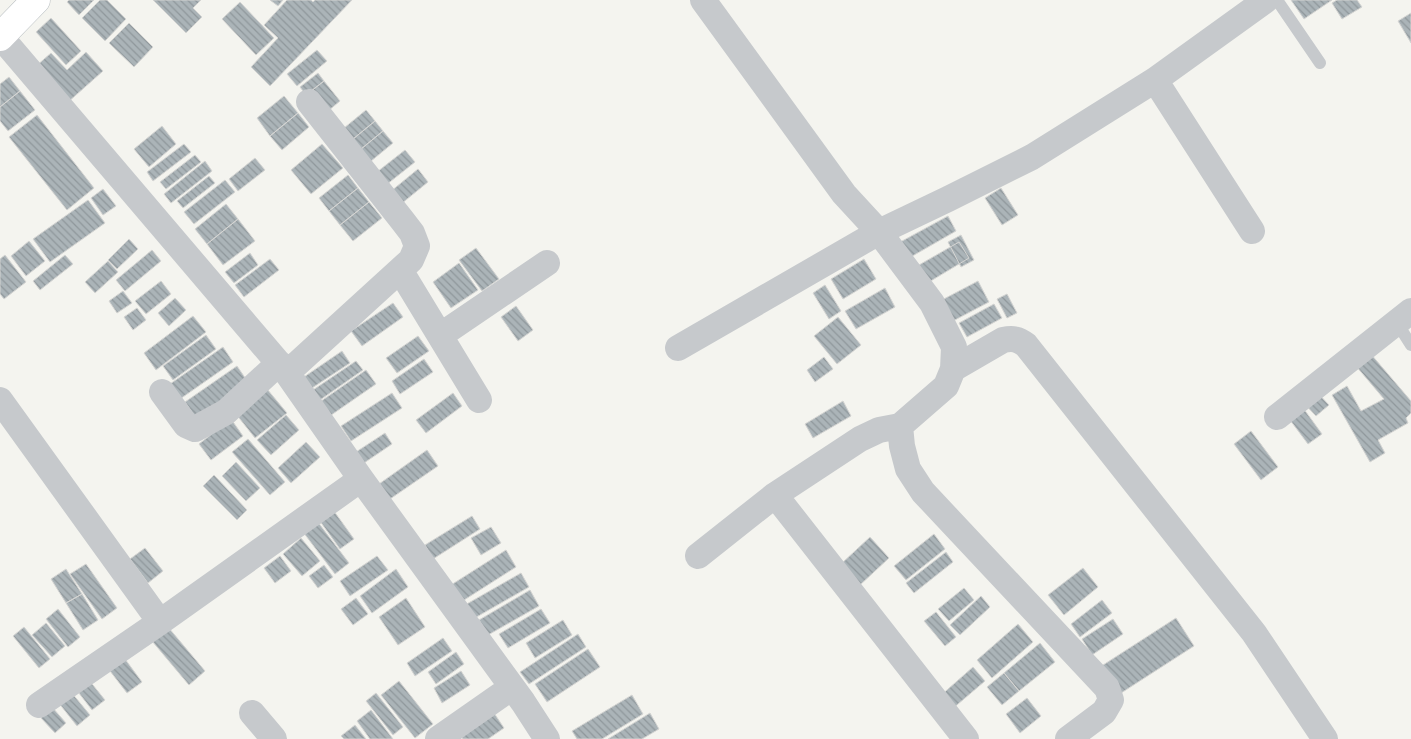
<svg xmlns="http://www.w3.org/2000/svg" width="1411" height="739" viewBox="0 0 1411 739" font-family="Montserrat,sans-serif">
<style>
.building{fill:url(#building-back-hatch);stroke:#d5d5d3}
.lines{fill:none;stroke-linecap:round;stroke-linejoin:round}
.secondary-casing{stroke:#b5bbbf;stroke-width:29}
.service{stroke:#c6c9cc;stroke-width:12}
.minor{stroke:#c6c9cc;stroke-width:26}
.secondary{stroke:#fff;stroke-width:28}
</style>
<defs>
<pattern id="building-back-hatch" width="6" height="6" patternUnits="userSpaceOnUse" patternTransform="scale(1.25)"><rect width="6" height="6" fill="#abb4b8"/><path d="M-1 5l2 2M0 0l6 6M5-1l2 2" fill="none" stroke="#8f979b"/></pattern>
</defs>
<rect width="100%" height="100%" fill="#f4f4ef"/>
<path class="building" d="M69 0H94L79 15 67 2Z
M100 0H107L126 19 105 41 82 18Z
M153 0H201L193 8 202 17 186 33Z
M270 0H283L278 6Z
M287 0H311L313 2 315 0H352L270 86 251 67 278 38 264 25Z
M1291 0H1332L1304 19Z
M1337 0H1357L1362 7 1342 19 1332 3Z
M240 2 274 38 256 55 222 19Z
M1411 13V43L1398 21Z
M51 18 81 51 66 65 36 32Z
M129 23 153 47 134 67 109 43Z
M317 50 327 61 297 86 287 74Z
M86 52 103 71 67 103 35 67 51 53 67 70Z
M318 73 324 81 306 95 300 87Z
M9 77 20 91 0 107V84Z
M324 81 340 101 322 116 306 95Z
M20 91 35 110 8 131 0 121V107Z
M284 96 298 113 270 136 257 118Z
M366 110 375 121 347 144 338 133Z
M298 113 309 127 282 150 270 136Z
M37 115 94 188 67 210 9 137Z
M375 121 383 131 355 154 347 144Z
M162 126 176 144 149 167 134 149Z
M383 131 393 143 365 166 355 154Z
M184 144 191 152 153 181 147 172Z
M322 144 343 168 311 194 291 170Z
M405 150 415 162 386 185 377 172Z
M195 155 201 162 166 189 160 182Z
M255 158 265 170 238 191 229 179Z
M205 161 212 171 171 203 164 194Z
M418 169 428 182 401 204 390 192Z
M348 175 358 188 329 211 319 198Z
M209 176 215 183 183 208 177 201Z
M225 180 235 192 194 224 184 212Z
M358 188 369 202 340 225 329 211Z
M1001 188 1018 215 1002 225 985 198Z
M103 189 116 206 103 215 91 198Z
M88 200 105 223 50 262 33 239Z
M369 202 382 218 353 241 340 225Z
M226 204 238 219 207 244 195 229Z
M948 216 956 231 902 262 893 246Z
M238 219 255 241 223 265 207 244Z
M961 235 974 260 961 267 948 242Z
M129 239 138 249 117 269 108 260Z
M29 241 45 261 26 276 11 256Z
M959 242 969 258 929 282 919 265Z
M476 248 499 279 482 291 459 260Z
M152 250 161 261 125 291 116 280Z
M250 253 258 265 234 283 225 272Z
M5 255 26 282 4 299 0 294V259Z
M65 255 73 264 40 290 33 281Z
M270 259 279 270 244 297 235 285Z
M864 259 876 279 843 299 831 279Z
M108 261 118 272 95 293 85 282Z
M459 263 478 290 451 308 433 282Z
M161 281 171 294 146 314 135 301Z
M978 281 989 302 951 322 940 301Z
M825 285 841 311 829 319 813 293Z
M885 288 895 307 856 329 845 311Z
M123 291 132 303 117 313 109 301Z
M1007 294 1017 313 1007 318 997 299Z
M175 298 186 310 169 326 158 313Z
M393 303 403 317 362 346 351 331Z
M994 304 1002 318 967 337 959 323Z
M516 306 533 330 518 341 501 317Z
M137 308 146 320 133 330 124 317Z
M193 316 206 332 156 370 144 353Z
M838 317 861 345 837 364 814 336Z
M206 335 216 349 173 380 163 366Z
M418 336 429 351 397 373 386 358Z
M223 347 233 362 180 399 170 384Z
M342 351 350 363 312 388 304 377Z
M1370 353 1411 401V413L1406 418 1408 423 1378 440 1385 453 1370 462 1332 395 1347 386 1361 411 1384 399 1356 366Z
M824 357 833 369 815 382 807 370Z
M424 359 433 372 400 394 392 381Z
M356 361 363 370 320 400 313 390Z
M237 366 250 385 198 421 185 402Z
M366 370 376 384 324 420 314 406Z
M267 389 287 413 255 438 236 414Z
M1315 390 1329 405 1316 416 1302 401Z
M392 393 402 408 351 441 341 426Z
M453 393 462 406 426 433 416 420Z
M843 401 851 416 813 438 805 424Z
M1298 401 1322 434 1308 444 1284 412Z
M286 415 299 430 271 455 257 440Z
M231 419 243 436 211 460 199 444Z
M1251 431 1278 467 1261 480 1234 444Z
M385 433 392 444 364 463 356 452Z
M248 439 285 482 270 495 232 452Z
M306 442 320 457 291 483 278 468Z
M427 450 438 466 390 499 379 484Z
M236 462 260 488 246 501 222 476Z
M214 475 247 510 237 520 203 486Z
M331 507 354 539 340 549 317 517Z
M472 516 480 529 433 559 425 545Z
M314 517 349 563 335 574 300 528Z
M491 527 501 543 481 555 471 538Z
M934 534 945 549 906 580 894 566Z
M870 537 889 558 860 585 841 564Z
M301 538 320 561 302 576 283 554Z
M145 548 163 571 148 583 130 559Z
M506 550 516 567 461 602 451 585Z
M946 552 953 562 914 593 906 583Z
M280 556 291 571 275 583 264 568Z
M377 556 388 570 350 596 340 581Z
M86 564 117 608 102 619 70 574Z
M324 565 333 577 318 588 309 576Z
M1083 568 1098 587 1064 615 1048 595Z
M66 569 82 594 66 603 51 579Z
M396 569 408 587 372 613 360 596Z
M521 573 529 587 473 619 465 605Z
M964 588 974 600 949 621 938 609Z
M530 590 539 606 488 635 479 620Z
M82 594 98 620 83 630 66 603Z
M981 596 990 607 960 635 950 625Z
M356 598 368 614 353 625 341 609Z
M406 598 425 627 398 645 379 617Z
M1102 600 1112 613 1080 637 1071 624Z
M58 609 80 637 68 647 46 619Z
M541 609 550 623 508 648 499 634Z
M936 612 956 637 945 646 924 621Z
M1176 618 1194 646 1118 695 1100 667Z
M1113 619 1123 634 1092 655 1082 639Z
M563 620 572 635 535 658 526 643Z
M46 623 65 646 52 657 32 635Z
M1018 624 1033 642 992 678 977 660Z
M24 627 50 659 39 668 13 636Z
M168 627 205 671 189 685 152 641Z
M578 634 586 647 529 684 520 672Z
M443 638 452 651 415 676 407 663Z
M1040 643 1055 662 1019 691 1004 673Z
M588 649 600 667 547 702 535 684Z
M456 652 464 664 436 684 428 672Z
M122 655 142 682 127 693 107 667Z
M973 667 985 681 951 710 939 697Z
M461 671 470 685 442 703 434 688Z
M1004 673 1019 691 1002 705 987 687Z
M84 674 105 700 92 710 72 684Z
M399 681 433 724 415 738 381 695Z
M71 692 90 715 77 726 58 702Z
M376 693 403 727 393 735 366 701Z
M632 695 643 714 602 739H577L572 731Z
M1027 698 1041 716 1020 733 1006 714Z
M52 707 66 723 55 733 41 718Z
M371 710 393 739H370L357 721Z
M492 710 504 728 488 739H463L459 734Z
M650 713 659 729 642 739H608Z
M355 725 366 739H344L341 736Z"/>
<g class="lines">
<defs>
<path id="secondary" d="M0 37 36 0"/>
</defs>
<use href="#secondary" class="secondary-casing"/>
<path class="service" d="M1277 0 1320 63
M1397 323 1411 345"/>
<path class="minor" d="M0 36 287 373 361 479 523 702 547 739
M1155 80 1252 231
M400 270 479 400
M441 335 547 263
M678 348 879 232 948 199 1032 157 1155 80 1266 0
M953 369 1003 340C1013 338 1018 339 1026 345L1254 633 1325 739
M287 373 411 260 417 246 412 233 402 220 309 102
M162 392 186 425 195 429 226 412 279 363
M0 400 160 622
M1277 417 1411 311
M900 426 902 446 908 469 923 492 1107 688 1111 700 1104 712 1068 739
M775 495 966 739
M698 556 775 495 860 439 879 430 900 426 946 386 953 369 954 347 932 303 879 232 844 194 703 0
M39 705 160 622 361 479
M252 713 274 739
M438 739 511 688"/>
<use href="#secondary" class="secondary"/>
</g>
</svg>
